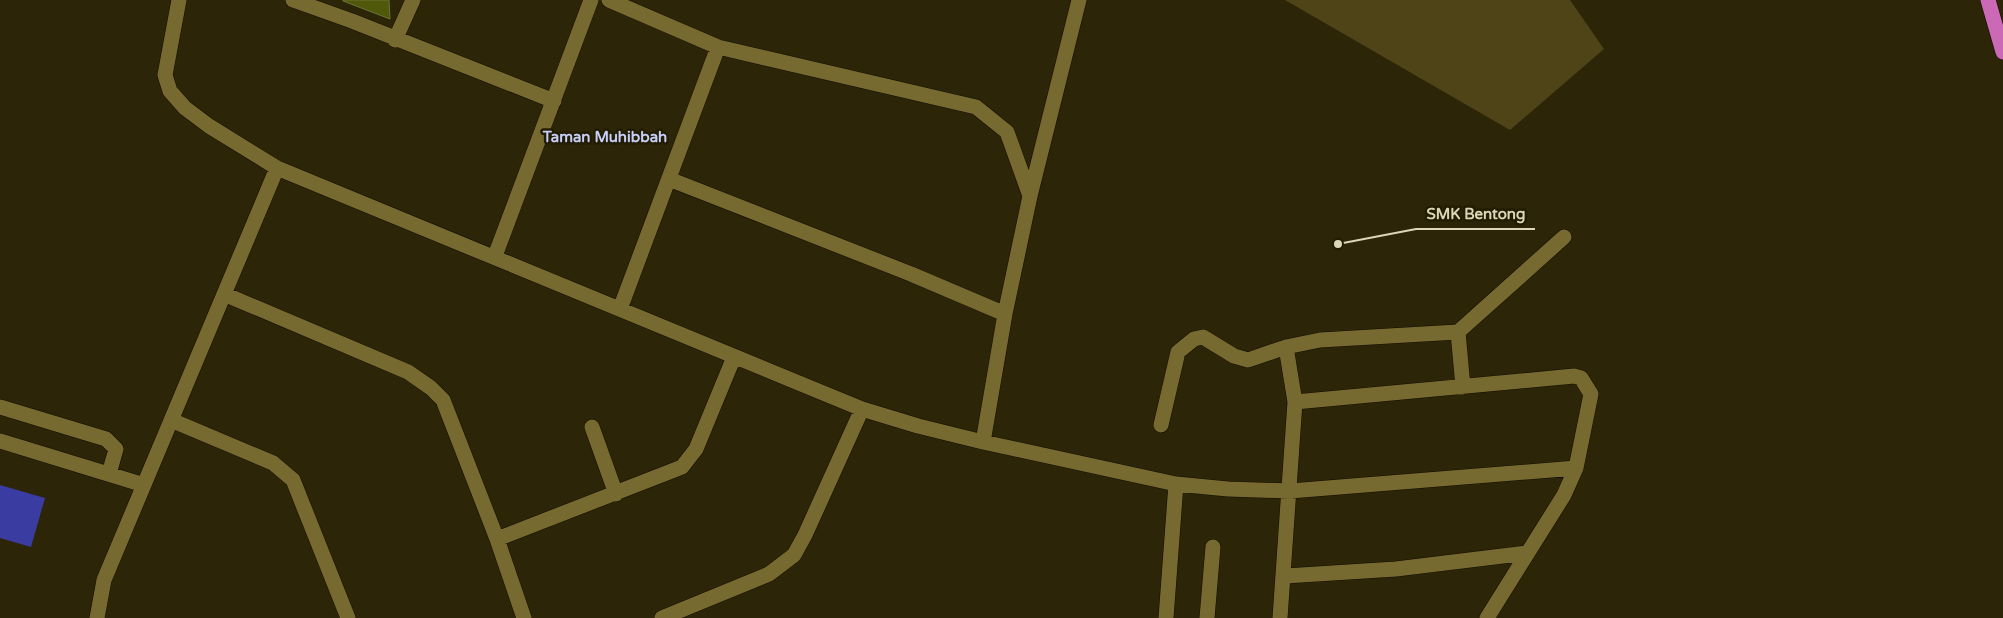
<svg xmlns="http://www.w3.org/2000/svg" width="2003" height="618" viewBox="0 0 2003 618" font-family="'Varela Round',sans-serif">
<style>
.green{fill:#4e4418}
.water{fill:#3b3ca2}
.building{fill:#505909;stroke:#6a723b}
.lines{fill:none;stroke-linecap:round;stroke-linejoin:round}
.minor-casing{stroke:#130e01;stroke-width:16}
.highway-casing{stroke:#130e01;stroke-width:16}
.minor{stroke:#776a31;stroke-width:15}
.highway{stroke:#cc69b6;stroke-width:15}
.labels{text-anchor:middle;stroke-width:5;stroke-linejoin:round;paint-order:stroke}
.neighbourhood-label{font-size:15px;font-weight:bold;fill:#c6cef9;stroke:#221c00}
.leader{fill:none;stroke:#ddd7ba;stroke-width:2}
.callout-dot{fill:#ddd7ba;stroke:#221c00;stroke-width:2}
.callout-label{font-size:15px;text-anchor:middle;font-weight:bold;fill:#ddd7ba;stroke:#221c00;stroke-width:5;stroke-linejoin:round;paint-order:stroke}
</style>
<rect width="100%" height="100%" fill="#2c2507"/>
<path class="green" d="M1285 0H1570L1604 49 1510 130Z"/>
<path class="water" d="M0 485 45 498 31 547 0 538Z"/>
<path class="building" d="M389 0 390 19 343 1V0Z"/>
<g class="lines">
<defs>
<path id="minor" d="M179 0 165 75 170 91 185 108 209 126 277 168 862 409 918 426 983 442 1176 484 1228 489 1290 491 1576 468
M293 0 352 21 554 101
M609 0 718 47 976 107 1007 132 1030 196 1005 314 983 442
M395 40 413 0
M669 179 911 274 1005 314
M1030 196 1079 0
M495 256 591 0
M224 294 408 372 431 388 443 400 497 539 524 618
M620 309 718 47
M1458 332 1463 387
M1295 402 1574 376 1581 378 1591 394 1576 468 1564 495 1487 618
M0 407 106 439 116 449 109 474
M171 420 273 463 293 480 348 618
M1161 425 1178 352 1194 339 1203 337 1234 356 1248 360 1286 347 1320 340 1458 332 1564 237
M592 427 616 494
M0 441 144 485
M497 539 682 467 696 449 734 357
M1285 576 1396 569 1527 553
M97 618 104 580 277 168
M662 618 769 574 794 555 805 535 862 409
M1166 618 1176 484
M1207 618 1213 547
M1280 618 1295 402 1286 347"/>
<path id="highway" d="M1988 0 2003 52"/>
</defs>
<use href="#minor" class="minor-casing"/>
<use href="#highway" class="highway-casing"/>
<use href="#minor" class="minor"/>
<use href="#highway" class="highway"/>
</g>
<g class="labels">
<g class="neighbourhood-label">
<text x="605" y="142">Taman Muhibbah</text>
</g>
</g>
<path class="leader" d="M1338 244L1416 229H1535"/>
<circle class="callout-dot" cx="1338" cy="244" r="5"/>
<g class="callout-label">
<text x="1476" y="219">SMK Bentong</text>
</g>
</svg>
